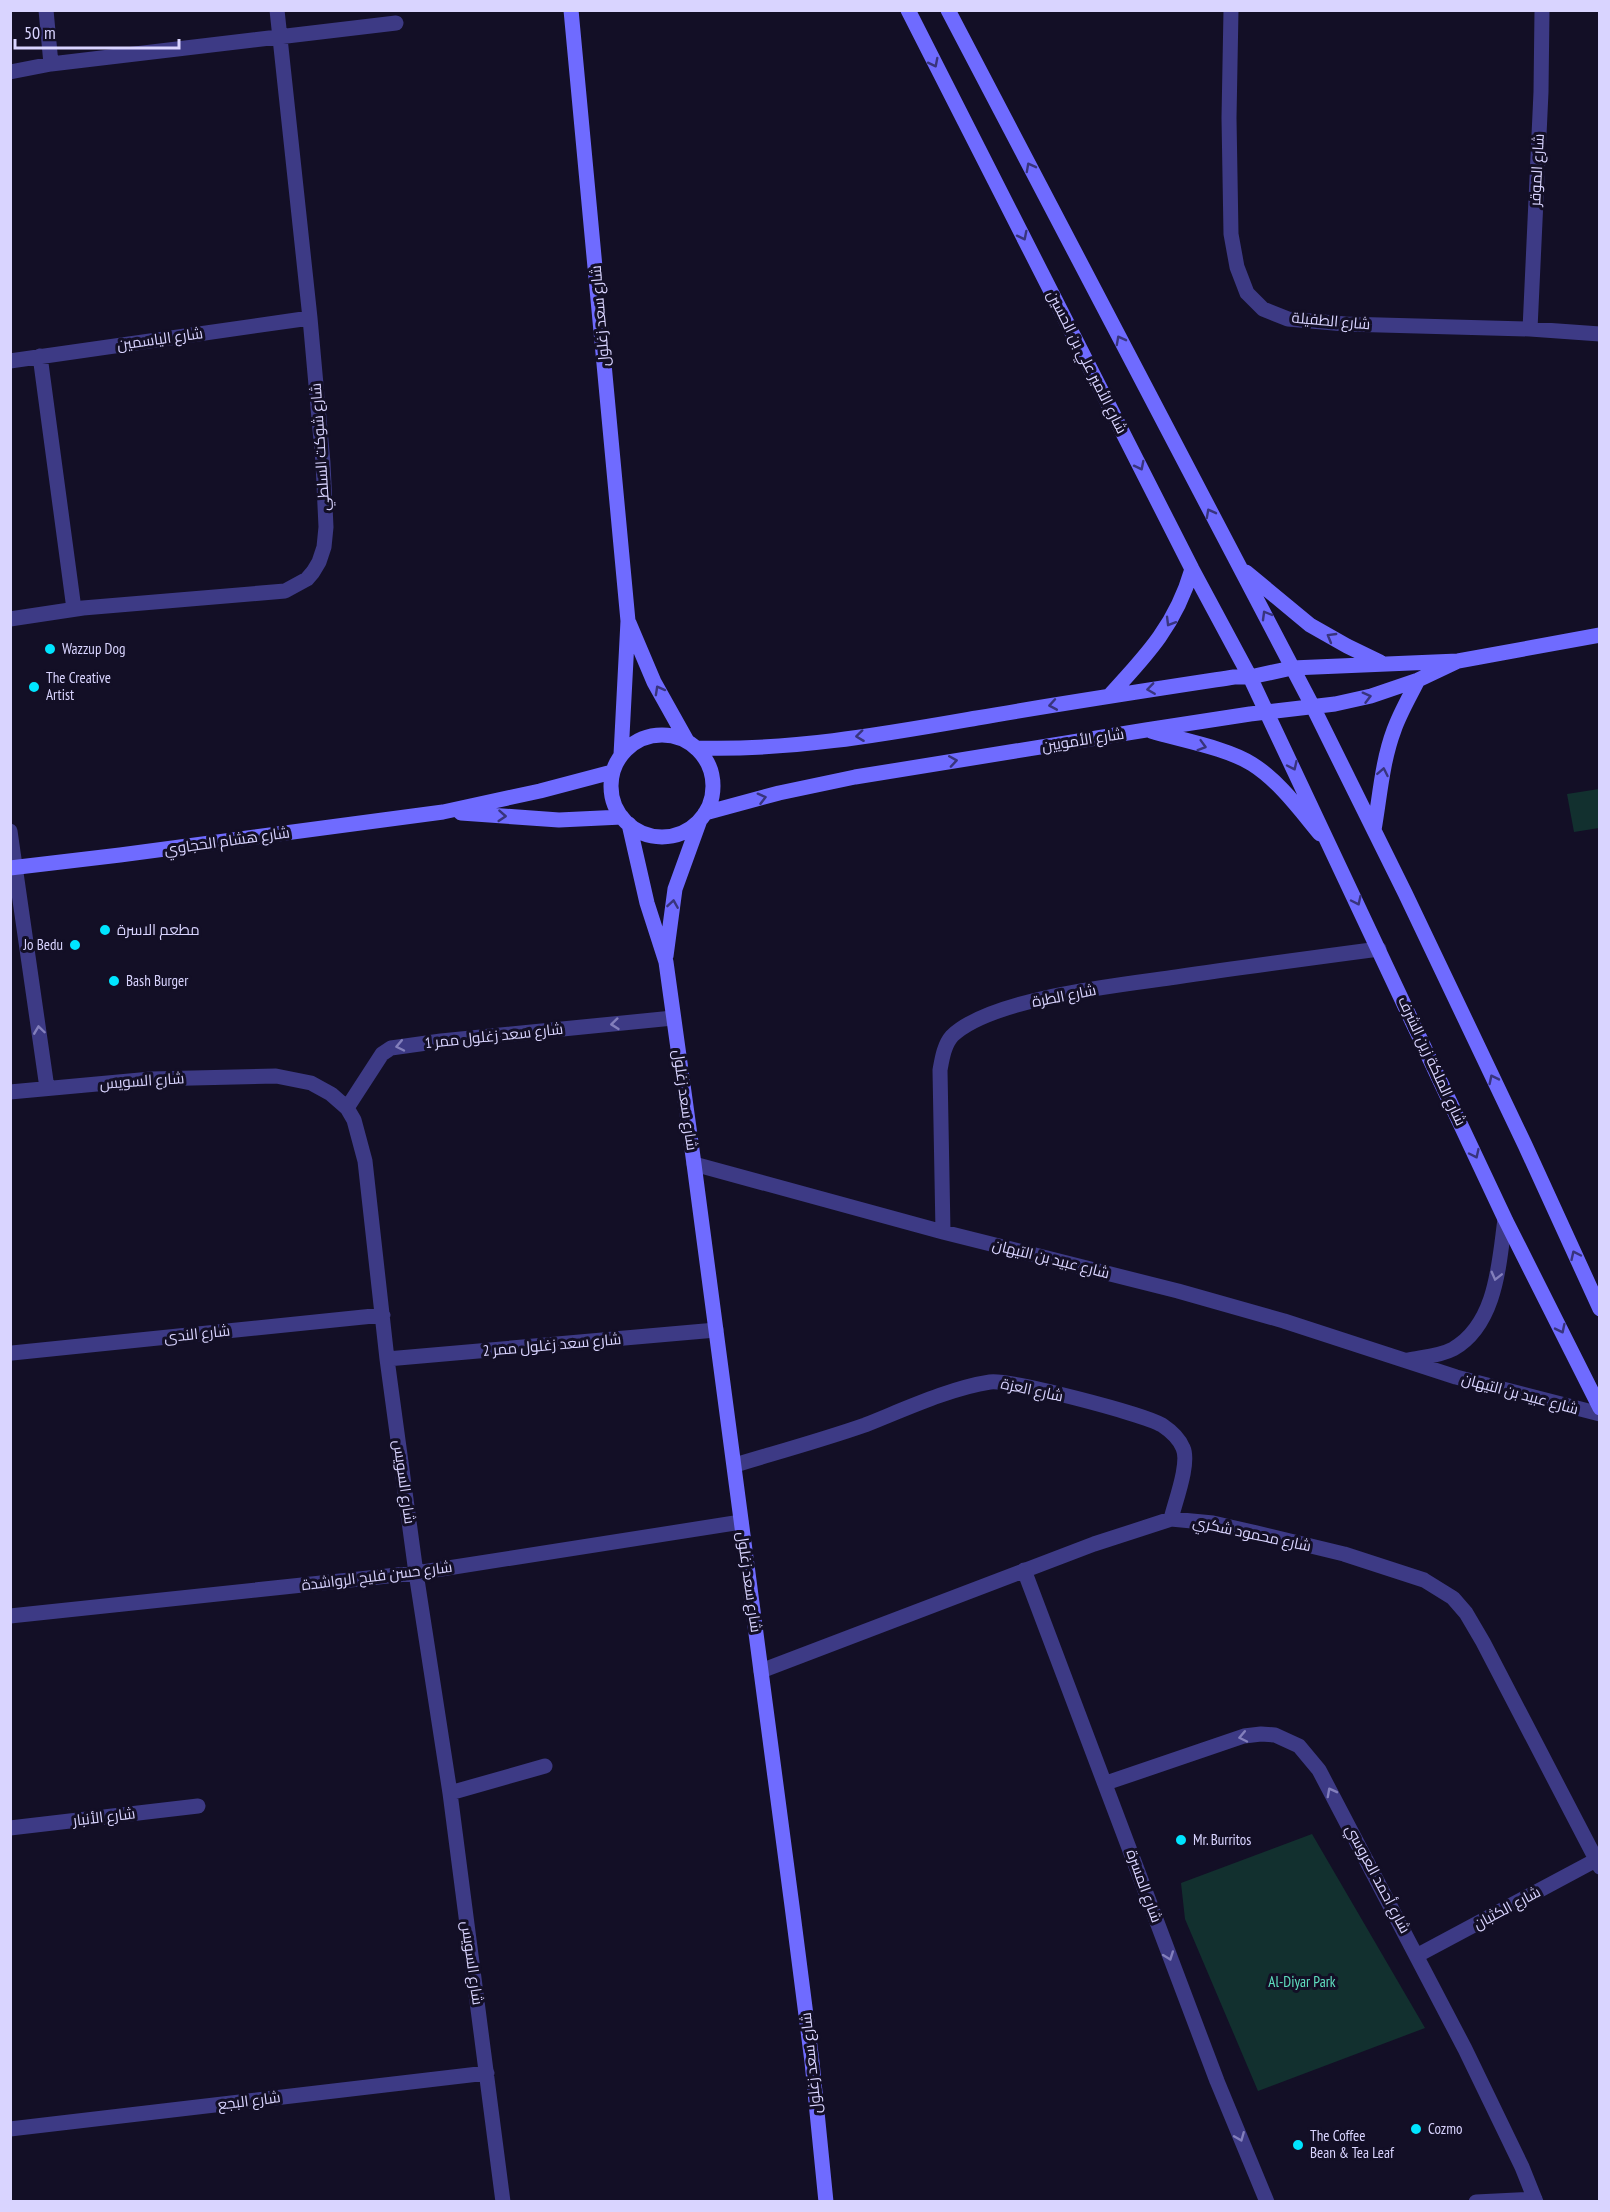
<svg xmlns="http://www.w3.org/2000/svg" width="1610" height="2212" viewBox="0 0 1610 2212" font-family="'PT Sans Narrow',Cairo,sans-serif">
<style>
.green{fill:#12302f}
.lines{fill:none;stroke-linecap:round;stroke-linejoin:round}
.street{stroke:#3d3a85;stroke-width:15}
.secondary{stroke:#6f6bff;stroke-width:15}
.oneway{stroke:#38347d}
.oneway2{stroke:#837fbc}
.poi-dot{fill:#00e5ff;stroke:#130f26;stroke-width:2}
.labels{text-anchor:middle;stroke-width:6;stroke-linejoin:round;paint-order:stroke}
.street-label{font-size:15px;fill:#d9d4ff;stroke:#130f26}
.poi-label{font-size:15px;fill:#d9d4ff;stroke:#130f26;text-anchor:start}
.park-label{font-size:15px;fill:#5fe0c0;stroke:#130f26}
</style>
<rect width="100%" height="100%" fill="#130f26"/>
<path class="green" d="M1599 789V828L1574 832 1567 794Z
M1312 1834 1425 2028 1258 2091 1185 1919 1181 1883Z"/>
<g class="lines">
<path class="street" d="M46 10 51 64
M1231 10 1229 118 1231 234 1237 267 1247 293 1263 309 1288 319 1345 324 1530 329 1600 334
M10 72 51 64 396 23
M1530 329 1541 92 1542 10
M40 356 74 609
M10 361 310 318
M10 619 83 608 285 591 307 579 313 572 319 562 324 547 326 527 323 463 310 318 277 10
M10 831 47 1088
M10 1092 151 1079 276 1076 311 1083 331 1094 347 1108 354 1120 365 1161 387 1359 416 1573 450 1793 503 2202
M347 1108 382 1054 391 1048 441 1041 673 1018
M694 1164 943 1232 1178 1291 1284 1321 1456 1377 1600 1414
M943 1232 940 1070C942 1059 944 1045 952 1036 991 998 1120 985 1176 977 1243 967 1311 958 1379 949
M12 1353 383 1315
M387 1359 716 1330
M1408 1360C1423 1357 1440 1356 1453 1349 1497 1324 1499 1262 1505 1219
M735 1465C778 1452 822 1440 865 1425 903 1410 950 1388 990 1382 1010 1379 1143 1414 1162 1425 1171 1431 1179 1438 1183 1448 1190 1463 1175 1502 1171 1519
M1024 1570 1217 2081 1267 2202
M10 1616 416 1573 741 1522
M761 1671 1094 1544 1171 1519 1213 1523 1257 1533 1344 1554 1424 1580 1453 1598 1466 1613 1483 1642 1600 1867
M1106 1783 1244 1736 1261 1734 1275 1735 1299 1746 1319 1770 1465 2049 1522 2167 1536 2202
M450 1793 545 1766
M10 1828 198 1806
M1418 1955 1596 1860
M10 2129 487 2073
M1476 2202 1535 2199"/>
<path class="secondary" d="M571 10 628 621 621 755
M908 10 1192 569 1250 677 1505 1219 1600 1408
M948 10 1313 707 1405 893 1525 1145 1600 1309
M1246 572 1310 625 1347 646 1380 662
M629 623 654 682 687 741
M1110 695C1148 654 1176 624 1192 569
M1151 731C1181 740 1227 748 1252 764 1279 781 1300 810 1320 834
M611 786a51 51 0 1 1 102 0a51 51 0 1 1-102 0Z
M696 748C791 751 885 734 977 718 1063 703 1149 690 1234 677H1250L1292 668 1458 661 1600 635
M461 813 559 820 622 817
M705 813 779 793 855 777 1146 730 1250 714 1335 704 1371 696 1418 680 1456 662
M629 824 647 903 666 962 694 1164 792 1906 812 2062 826 2202
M1374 830C1380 796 1382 762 1394 730 1400 713 1410 696 1418 680
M10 868 120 855 443 812 540 791 612 772
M666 956 675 889 700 820"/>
</g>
<defs><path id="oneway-chevron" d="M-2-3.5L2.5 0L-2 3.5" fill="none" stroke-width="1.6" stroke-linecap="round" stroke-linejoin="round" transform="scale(1.5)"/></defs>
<g class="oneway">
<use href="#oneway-chevron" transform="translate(934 63) rotate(63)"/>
<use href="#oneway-chevron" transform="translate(1030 167) rotate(-118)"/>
<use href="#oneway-chevron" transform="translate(1023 236) rotate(63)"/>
<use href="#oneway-chevron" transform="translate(1120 340) rotate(-118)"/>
<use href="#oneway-chevron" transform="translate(1140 466) rotate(63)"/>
<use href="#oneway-chevron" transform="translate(1210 513) rotate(-118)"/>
<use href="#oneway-chevron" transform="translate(1266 615) rotate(-120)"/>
<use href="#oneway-chevron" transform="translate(1170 622) rotate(121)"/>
<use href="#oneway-chevron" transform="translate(1331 637) rotate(-150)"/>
<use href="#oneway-chevron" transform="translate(1151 689) rotate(172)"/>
<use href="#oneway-chevron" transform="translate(659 690) rotate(-119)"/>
<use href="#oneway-chevron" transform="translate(1367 697) rotate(-15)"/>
<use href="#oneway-chevron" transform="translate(1053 705) rotate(170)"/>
<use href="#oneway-chevron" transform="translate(860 736) rotate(173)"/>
<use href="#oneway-chevron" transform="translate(1202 746) rotate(16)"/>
<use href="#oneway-chevron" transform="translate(953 761) rotate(-9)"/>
<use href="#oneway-chevron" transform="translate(1293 766) rotate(65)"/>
<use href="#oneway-chevron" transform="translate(1383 772) rotate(-79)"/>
<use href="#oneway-chevron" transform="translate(762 798) rotate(-15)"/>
<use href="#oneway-chevron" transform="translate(502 816) rotate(4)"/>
<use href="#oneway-chevron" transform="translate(1357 901) rotate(65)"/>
<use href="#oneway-chevron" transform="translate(673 904) rotate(-81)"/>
<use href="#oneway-chevron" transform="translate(1493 1079) rotate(-116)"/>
<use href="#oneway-chevron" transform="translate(1475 1154) rotate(65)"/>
<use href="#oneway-chevron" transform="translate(1575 1255) rotate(-115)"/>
<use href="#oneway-chevron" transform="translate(1561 1329) rotate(64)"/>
</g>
<g class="oneway2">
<use href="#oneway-chevron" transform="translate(615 1024) rotate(174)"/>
<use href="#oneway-chevron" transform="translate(39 1030) rotate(-98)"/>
<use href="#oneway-chevron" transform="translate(400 1046) rotate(168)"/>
<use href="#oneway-chevron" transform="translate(1496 1276) rotate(104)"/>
<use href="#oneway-chevron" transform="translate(1243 1737) rotate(168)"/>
<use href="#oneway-chevron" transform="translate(1331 1792) rotate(-118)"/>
<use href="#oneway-chevron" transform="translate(1169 1956) rotate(70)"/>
<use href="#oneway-chevron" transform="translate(1240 2137) rotate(68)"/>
</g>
<g class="poi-dot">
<circle cx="50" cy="649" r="6"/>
<circle cx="34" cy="687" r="6"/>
<circle cx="105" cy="930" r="6"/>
<circle cx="75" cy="945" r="6"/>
<circle cx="114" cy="981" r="6"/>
<circle cx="1181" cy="1840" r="6"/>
<circle cx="1416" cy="2129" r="6"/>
<circle cx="1298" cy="2145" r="6"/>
</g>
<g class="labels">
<g class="street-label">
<text transform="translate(1537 170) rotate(-87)" y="5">شارع الموقر</text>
<text transform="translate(600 316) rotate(-95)" y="5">شارع سعد زغلول</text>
<text transform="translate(1331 321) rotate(5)" y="5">شارع الطفيلة</text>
<text transform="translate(160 339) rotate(-8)" y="5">شارع الياسمين</text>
<text transform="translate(1087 362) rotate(63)" y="5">شارع الأمير علي بن الحسين</text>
<text transform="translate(320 447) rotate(-94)" y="5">شارع شوكت السلطي</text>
<text transform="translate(1083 740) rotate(-9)" y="5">شارع الأمويين</text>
<text transform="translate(227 841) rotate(-8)" y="5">شارع هشام الحجاوي</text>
<text transform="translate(1064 996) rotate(-11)" y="5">شارع الطرة</text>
<text transform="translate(494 1036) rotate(-6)" y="5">شارع سعد زغلول ممر 1</text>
<text transform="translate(1432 1061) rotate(65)" y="5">شارع الملكة زين الشرف</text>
<text transform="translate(142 1081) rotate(-4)" y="5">شارع السويس</text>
<text transform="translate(685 1100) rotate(82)" y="5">شارع سعد زغلول</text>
<text transform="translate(1051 1259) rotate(14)" y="5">شارع عبيد بن التيهان</text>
<text transform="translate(197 1334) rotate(-6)" y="5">شارع الندى</text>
<text transform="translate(552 1345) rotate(-5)" y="5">شارع سعد زغلول ممر 2</text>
<text transform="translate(1032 1390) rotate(12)" y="5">شارع العزة</text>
<text transform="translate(1520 1394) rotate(15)" y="5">شارع عبيد بن التيهان</text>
<text transform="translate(404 1482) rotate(82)" y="5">شارع السويس</text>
<text transform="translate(1252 1534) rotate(12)" y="5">شارع محمود شكري</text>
<text transform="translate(377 1576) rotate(-7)" y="5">شارع حسن فليح الرواشدة</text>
<text transform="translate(749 1582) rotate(82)" y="5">شارع سعد زغلول</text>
<text transform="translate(104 1817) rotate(-7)" y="5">شارع الأنبار</text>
<text transform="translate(1378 1879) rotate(62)" y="5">شارع أحمد العروسي</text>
<text transform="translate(1144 1886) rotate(70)" y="5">شارع المسرة</text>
<text transform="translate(1507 1908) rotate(-28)" y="5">شارع الكثبان</text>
<text transform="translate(472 1963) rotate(82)" y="5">شارع السويس</text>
<text transform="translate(811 2063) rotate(-96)" y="5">شارع سعد زغلول</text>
<text transform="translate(249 2101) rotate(-7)" y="5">شارع البجع</text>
</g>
<g class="poi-label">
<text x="62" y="654">Wazzup Dog</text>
<text x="46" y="683">The Creative<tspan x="46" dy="17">Artist</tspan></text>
<text x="117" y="935">مطعم الاسرة</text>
<text x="63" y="950" text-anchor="end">Jo Bedu</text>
<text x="126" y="986">Bash Burger</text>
<text x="1193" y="1845">Mr. Burritos</text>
<text x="1428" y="2134">Cozmo</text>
<text x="1310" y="2141">The Coffee<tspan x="1310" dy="17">Bean &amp; Tea Leaf</tspan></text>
</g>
<g class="park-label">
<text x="1302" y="1987">Al-Diyar Park</text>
</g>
</g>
<rect width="1610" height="2212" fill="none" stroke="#d9d4ff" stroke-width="24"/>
<path d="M15 39v9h164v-9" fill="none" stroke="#d9d4ff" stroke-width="3"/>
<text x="24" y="39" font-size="18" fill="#d9d4ff" stroke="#130f26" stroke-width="4.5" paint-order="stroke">50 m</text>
</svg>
